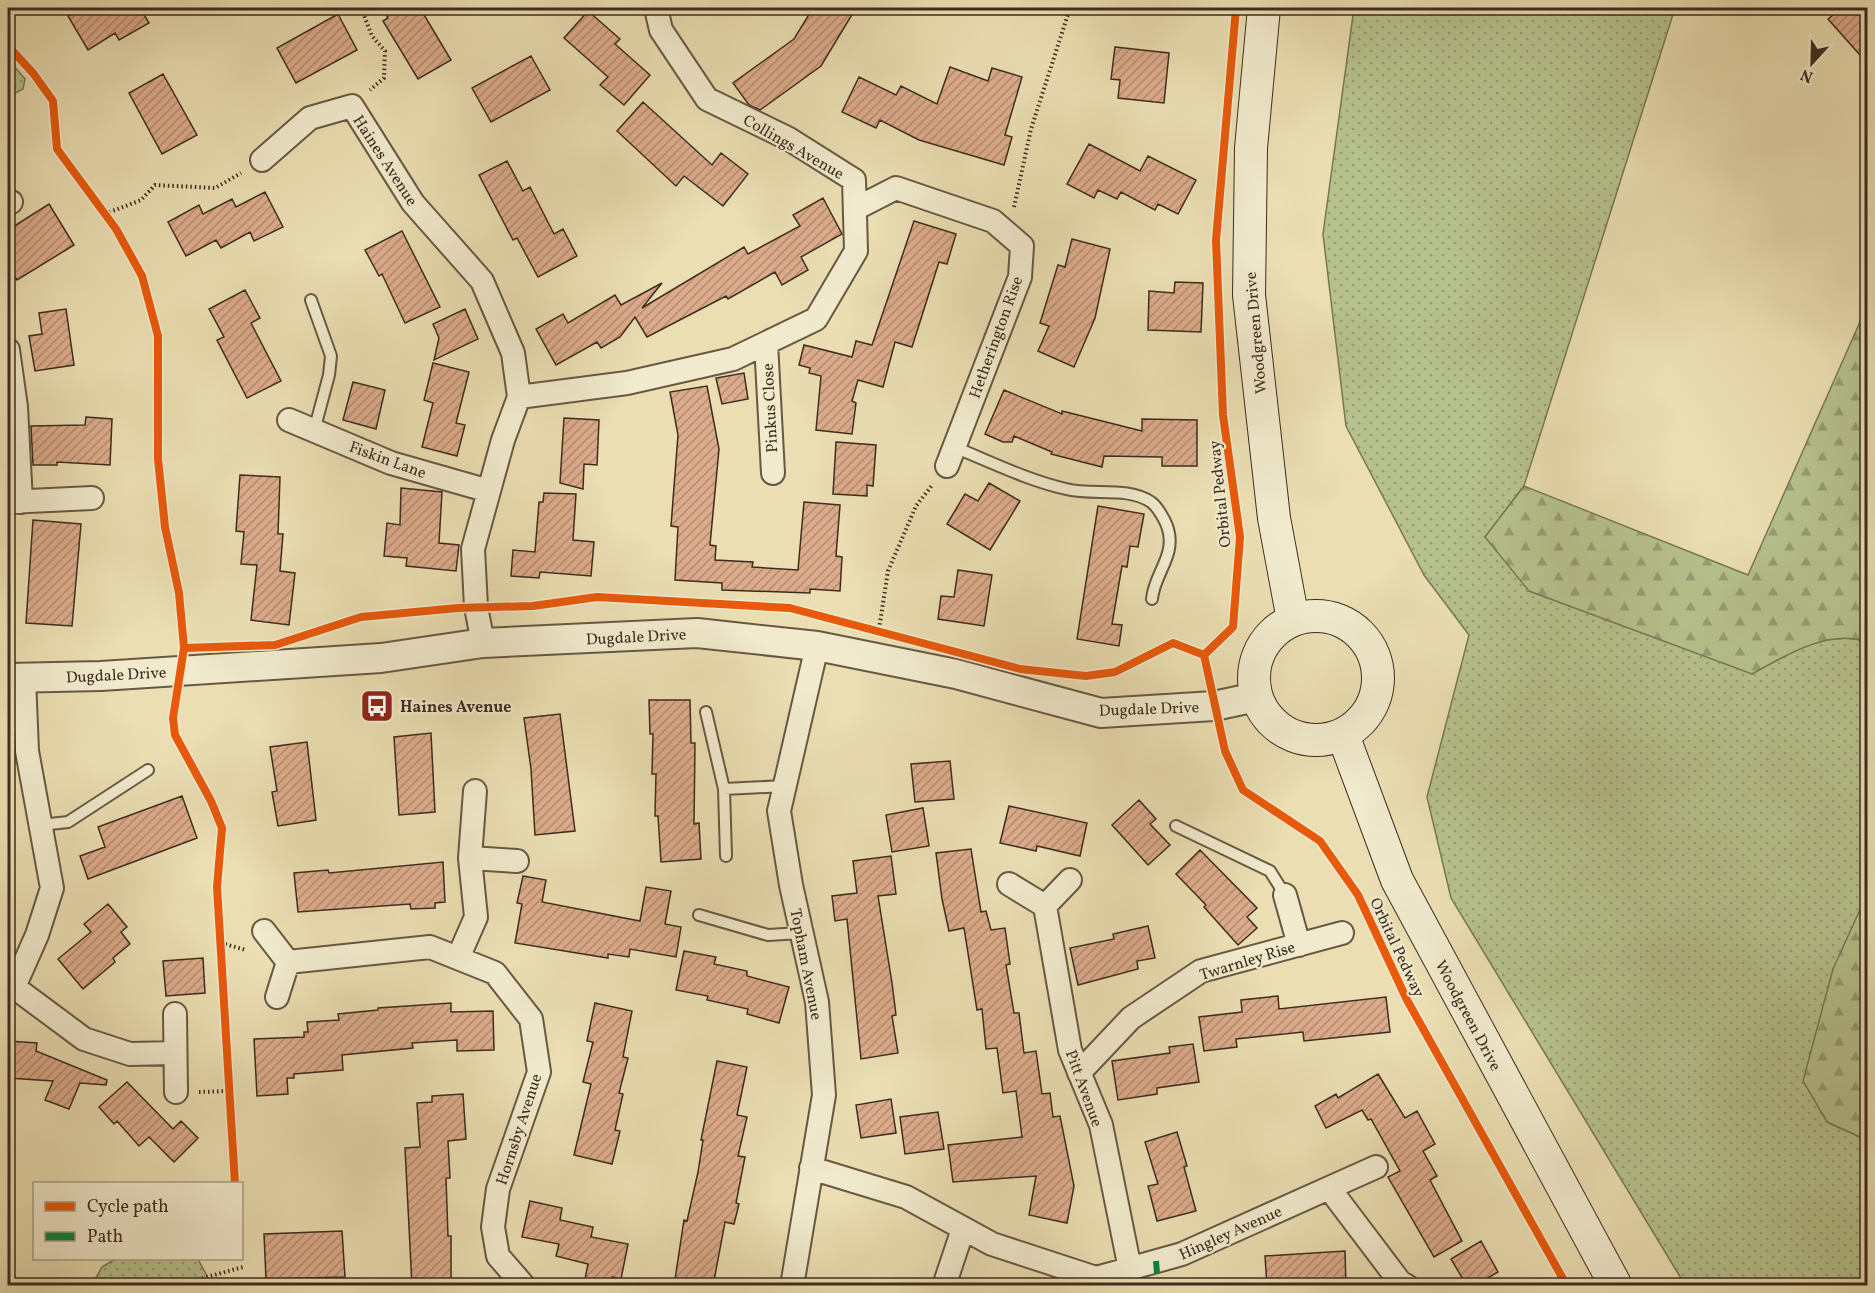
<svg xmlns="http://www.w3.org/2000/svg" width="1875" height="1293" viewBox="0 0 1875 1293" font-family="Vollkorn,serif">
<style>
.grass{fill:url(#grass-dots);stroke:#7a7656;stroke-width:1.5}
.forest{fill:url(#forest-firs);stroke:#7a7656;stroke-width:1.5}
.building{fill:url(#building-hatch);stroke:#3d2c1e;stroke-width:1.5}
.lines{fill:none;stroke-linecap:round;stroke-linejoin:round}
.service-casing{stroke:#685843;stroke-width:14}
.minor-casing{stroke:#685843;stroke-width:26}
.tertiary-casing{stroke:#685843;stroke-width:32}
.secondary-casing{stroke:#3d2c1e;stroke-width:34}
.path{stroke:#3d2c1e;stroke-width:4;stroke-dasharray:1.5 3;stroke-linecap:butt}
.service{stroke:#f1eacd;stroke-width:10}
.minor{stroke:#f1eacd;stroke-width:22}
.tertiary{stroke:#f1eacd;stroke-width:28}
.secondary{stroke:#f1eacd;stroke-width:32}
.quiet{stroke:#00873e;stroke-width:6;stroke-dasharray:12 6;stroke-linecap:butt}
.cycleway-casing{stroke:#f1eacd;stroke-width:11}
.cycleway{stroke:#e8590c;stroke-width:8}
.labels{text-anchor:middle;stroke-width:4.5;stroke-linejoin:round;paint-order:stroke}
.street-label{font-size:16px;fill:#3d2c1e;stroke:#f1eacd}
.poi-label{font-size:16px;font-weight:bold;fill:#3d2c1e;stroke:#f1eacd;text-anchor:start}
</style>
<defs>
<pattern id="grass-dots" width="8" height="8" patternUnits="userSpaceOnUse" patternTransform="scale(1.5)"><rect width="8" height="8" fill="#b6c18d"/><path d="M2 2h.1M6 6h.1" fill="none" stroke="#959d73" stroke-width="1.8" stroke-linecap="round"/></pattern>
<pattern id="forest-firs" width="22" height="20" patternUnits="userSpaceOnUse" patternTransform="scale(1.5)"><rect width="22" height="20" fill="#b6c18d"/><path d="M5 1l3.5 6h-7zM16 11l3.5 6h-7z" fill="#959d73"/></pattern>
<pattern id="building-hatch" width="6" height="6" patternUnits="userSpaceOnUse" patternTransform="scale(1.5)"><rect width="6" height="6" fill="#dcab8b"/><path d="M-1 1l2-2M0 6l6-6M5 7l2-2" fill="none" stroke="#b48b71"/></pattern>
</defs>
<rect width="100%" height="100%" fill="#eadeb2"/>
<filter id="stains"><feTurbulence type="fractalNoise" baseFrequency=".00333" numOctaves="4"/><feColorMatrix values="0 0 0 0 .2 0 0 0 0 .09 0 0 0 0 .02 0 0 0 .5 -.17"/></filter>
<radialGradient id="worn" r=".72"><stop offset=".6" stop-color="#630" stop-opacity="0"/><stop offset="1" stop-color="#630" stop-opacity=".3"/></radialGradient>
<path class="grass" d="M1354 8H1675L1524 486 1485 537 1752 674C1784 656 1829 628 1867 642V899L1864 901 1827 1122 1867 1140V1285H1685L1451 898 1427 797 1469 635 1424 575 1346 426 1323 234Z
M8 59 25 79 23 89 8 97Z
M115 1259H198L207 1276 208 1285H92L102 1267Z"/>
<path class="forest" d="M1867 306V642C1829 628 1784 656 1752 674L1529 591 1485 537 1524 486 1748 575Z
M1867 899V1140L1827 1122 1803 1081 1833 969 1864 901Z"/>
<path class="building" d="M82 8H140L149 23 119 40 115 33 88 50 68 16Z
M382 8H420L451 60 418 79 383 21 388 18Z
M813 8H856L821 66 760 110 749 105 733 83 794 39Z
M1842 8H1868V64L1828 19Z
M588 11 620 39 615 44 650 75 624 105 600 85 608 77 564 38Z
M338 14 357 50 296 83 277 48Z
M1115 47 1169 53 1164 103 1118 98 1120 80 1111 79Z
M531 56 550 90 491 122 472 88Z
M950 67 988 81 992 68 1022 77 1005 135 1012 137 1004 165 919 140 880 120 876 128 842 112 859 77 896 95 901 86 937 104Z
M163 74 197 135 162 154 129 93Z
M643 102 712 165 721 153 748 174 723 206 684 176 676 186 617 131Z
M1089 144 1140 171 1148 156 1196 180 1178 214 1158 204 1155 210 1121 192 1117 199 1098 190 1094 198 1067 184Z
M507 161 523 191 530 187 554 234 563 229 577 256 538 277 517 238 513 240 479 175Z
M265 192 283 227 254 241 250 232 221 248 216 240 186 256 168 222 199 205 203 214 232 199 236 207Z
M823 198 842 234 801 257 808 270 782 285 775 272 728 299 726 296 647 337 635 317 620 337 601 348 597 342 556 365 536 329 563 314 568 323 615 295 621 305 662 283 642 308 744 247 748 254 800 226 793 215Z
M49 204 74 245 17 280 8 265V230Z
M914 221 956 234 947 264 939 262 912 347 895 342 883 387 858 380 852 401 856 403 852 434 816 430 821 376 809 373 810 368 799 365 804 345 852 357 856 341 872 345Z
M402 231 440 307 405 323 382 274 379 276 365 250Z
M1072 239 1110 249 1095 318 1074 367 1038 351 1049 326 1040 323 1058 265 1065 267Z
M1175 282 1203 283 1201 332 1148 330 1149 291 1174 293Z
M245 290 260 318 251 323 281 381 247 398 217 340 224 337 209 309Z
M66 309 74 365 35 371 29 336 42 334 39 313Z
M465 309 478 339 434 360 439 338 433 324Z
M433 363 469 372 456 423 465 425 457 456 422 447 433 403 424 400Z
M744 373 748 399 722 404 716 378Z
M353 382 385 390 376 429 343 420Z
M707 386 719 449 710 545 716 546 715 560 753 562 752 567 798 570 804 502 840 505 836 556 842 557 840 591 810 589V593L722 590V583L675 580 678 527 671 526 678 435 670 392Z
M1004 390 1062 414V411L1142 431V419L1197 420V466H1162V457L1104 456 1102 467 1051 454 1052 452 1014 436 1012 442H1003L985 434Z
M86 417 112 419 110 465 57 462V465H33L31 426 85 425Z
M564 418 599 420 597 465 584 464 583 489 560 483Z
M836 442 876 445 873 486 867 485V496L833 494Z
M240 475 280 477 278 534H283L280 571 295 573 289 625 251 620 257 565 241 564 244 532 236 531Z
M989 483 1020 501 990 550 947 524 965 494 978 501Z
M401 488 442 492 439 543 459 545 456 571 406 566 407 558 384 556 387 523 400 525Z
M544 493 576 494 573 540 594 542 591 576 540 572 539 578 511 576 513 550 535 552 539 502H543Z
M1098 506 1144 514 1138 547 1130 546 1127 567 1122 566 1112 624 1122 625 1119 646 1077 639Z
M33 520 81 524 72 626 26 623Z
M958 570 992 575 984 626 938 619 941 596 954 597Z
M649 700H690L691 743H695L694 824 699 823 701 859 661 862 658 816H655L656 774H652L653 734H650Z
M560 714 575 831 535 835 531 769 524 718Z
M431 733 435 812 399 815 394 737Z
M307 742 316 820 278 826 272 792 277 791 270 747Z
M950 761 954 799 915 802 911 764Z
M182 796 197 838 88 879 80 856 105 847 98 827Z
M1139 800 1156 819 1150 824 1170 845 1148 865 1112 825Z
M1009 806 1087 823 1080 856 1037 846 1036 851 1000 843Z
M923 808 929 846 892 852 886 815Z
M971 849 981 912 986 911 991 930 1005 928 1010 964 1006 965 1014 1013H1019L1024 1053 1036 1051 1042 1094 1050 1093 1053 1117 1060 1116 1074 1186 1067 1223 1029 1215 1036 1176 953 1182 948 1145 1022 1137 1016 1091 1003 1093 997 1048 986 1049 982 1009 977 1010 964 928 949 931 942 899 936 853Z
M1200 850 1257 908 1247 917 1257 928 1238 945 1204 907 1206 905 1176 874Z
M891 856 896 894 878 896 892 983 896 1015 892 1016 898 1053 861 1059 847 919 835 921 832 896 857 893 853 861Z
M443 862 445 902 435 903V908L411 909 410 904 298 912 294 873 328 870 329 873Z
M523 876 546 880 542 902 640 921 646 887 671 891 665 924 681 927 676 957 630 949 629 957 608 954V958L515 943 522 904 517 903Z
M108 904 127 927 121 932 130 944 113 958 115 962 83 989 58 959 91 932 84 924Z
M1148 926 1155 958 1137 961 1138 969 1078 985 1070 948 1114 939 1113 934Z
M684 951 716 957 714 964 747 971V976L789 987 779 1023 747 1014 748 1009 707 1000 708 996 676 990Z
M203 958 205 993 166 996 163 961Z
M1278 996 1279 1009 1386 997 1390 1032 1304 1041 1303 1032 1236 1039 1237 1047 1204 1051 1199 1017 1242 1012 1241 1000Z
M451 1003V1012L493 1011 494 1050 457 1051V1040L412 1043 413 1048 342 1055 343 1070 294 1074V1078H287L288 1094 257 1096 254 1039 304 1037V1032H308L307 1022 339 1020 338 1014 378 1010V1008Z
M595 1003 632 1011 623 1057 628 1058 619 1093 623 1094 615 1130 620 1131 612 1164 574 1155 591 1084 583 1082 593 1042 587 1041Z
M8 1041 37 1043 36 1051 107 1080 106 1085 80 1083 69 1109 45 1100 53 1081 8 1078Z
M1193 1044 1199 1082 1157 1088V1094L1118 1100 1112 1061 1170 1053 1169 1047Z
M717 1061 747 1067 737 1115 747 1117 738 1156 745 1157 736 1203 739 1204 734 1224 725 1222 713 1286H674L684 1220 687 1221 698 1172 703 1140H701Z
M1378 1074 1405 1118 1417 1111 1435 1144 1423 1151 1437 1176 1430 1180 1462 1241 1434 1257 1388 1177 1400 1171 1371 1119 1368 1120 1362 1110 1326 1128 1315 1106 1336 1094 1338 1098Z
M127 1082 173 1129 181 1121 198 1138 174 1162 149 1137 139 1146 117 1121 114 1124 99 1107Z
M463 1094 466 1139 448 1141 450 1178H446L448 1236H451V1286H412L405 1148 420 1147 417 1103 432 1102V1096Z
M891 1099 896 1133 861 1138 856 1105Z
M938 1112 944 1149 905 1154 900 1117Z
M1177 1132 1187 1166 1184 1167 1196 1211 1157 1221 1148 1186 1158 1184 1145 1142Z
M530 1201 562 1208 560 1220 593 1227 591 1237 628 1244 621 1279 612 1277 611 1284 585 1279 588 1264 556 1256 559 1244 522 1237Z
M342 1231 345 1277 266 1279 264 1234Z
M1481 1241 1498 1272 1474 1286H1467L1451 1259Z
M1345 1251 1346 1286H1267L1265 1256Z"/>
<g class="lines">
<defs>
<path id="service" d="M311 300 331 356 329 375 314 431
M954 447C991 462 1027 480 1066 489 1093 496 1127 486 1151 502 1158 507 1166 522 1168 529 1176 556 1154 574 1152 599
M706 712 724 789
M41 825 68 822 148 770
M1176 826 1270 871 1285 895
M726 856 724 789 785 786
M699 915 768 935 801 933
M8 1277 9 1278"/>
<path id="minor" d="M262 160 310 118 352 106 413 203 482 281 513 353 519 397 503 440 473 549 476 607 483 643
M8 203 11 202
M855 209 896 188 993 221 1022 246 1020 277 947 466
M766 343 773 473
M8 350 16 407 21 502
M519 397 627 383 733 359 816 319 856 251 854 180 789 139 707 99 661 30 656 8
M289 420 391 463 489 491
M8 502 92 498
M470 858 517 861
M1009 884 1045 906 1070 880
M1285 895 1299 945
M1045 906 1070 1050 1101 1125 1130 1269
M264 931 288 962 277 997
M458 958 476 917 470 858 475 791
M288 962 430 947 495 973 531 1019 539 1072 498 1189 493 1227 498 1256 524 1286
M14 987 84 1039 130 1054 174 1053
M8 990 14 987 37 935 52 888 27 751 24 678
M175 1014 176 1092
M1079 1073 1131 1018 1201 971 1342 933
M811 1168 906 1197 992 1244 1096 1278 1182 1254 1329 1188 1400 1282 1407 1286
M1329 1188 1376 1167
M792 1286 824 1095 817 1002 791 885 779 811 817 646
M944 1286 963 1229"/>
<path id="tertiary" d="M8 678 101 676 381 658 483 643 697 633 817 646 956 674 1101 713 1214 706 1256 697"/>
<path id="secondary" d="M1264 8 1251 148 1249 295 1274 518 1293 620
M1254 678a62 62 0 1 1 124 0a62 62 0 1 1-124 0Z
M1343 735 1397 880 1616 1286"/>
</defs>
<use href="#service" class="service-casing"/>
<use href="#minor" class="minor-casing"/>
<use href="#tertiary" class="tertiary-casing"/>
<use href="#secondary" class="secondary-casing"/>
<path class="path" d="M361 8 372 36 385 51 384 78 370 90
M1014 207 1031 129 1070 8
M105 214 141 200 155 185 215 188 241 173
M879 629 888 571 916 506 933 484
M221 943 246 950
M199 1092 228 1091
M192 1286 196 1280 243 1267"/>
<use href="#service" class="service"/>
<use href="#minor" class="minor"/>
<use href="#tertiary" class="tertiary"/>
<use href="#secondary" class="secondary"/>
<path class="quiet" d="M1156 1261 1158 1286"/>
<defs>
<path id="cycleway" d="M1236 8 1216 240 1223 415 1240 537 1233 627 1204 655 1225 751 1243 790 1320 841 1358 895 1407 1000 1567 1286
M8 46 33 73 53 101 57 149 116 229 142 276 158 336V459L165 527 179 593 184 648 173 718 175 735 211 801 222 828 217 887 235 1184
M184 648 275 645 361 617 458 608 533 606 597 597 790 608 1020 669 1086 676 1115 672 1173 643 1204 655"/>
</defs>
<use href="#cycleway" class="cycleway-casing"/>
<use href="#cycleway" class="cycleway"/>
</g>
<defs>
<symbol id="bus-square" viewBox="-11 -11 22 22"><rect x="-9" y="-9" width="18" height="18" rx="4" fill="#8f2418" stroke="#f1eacd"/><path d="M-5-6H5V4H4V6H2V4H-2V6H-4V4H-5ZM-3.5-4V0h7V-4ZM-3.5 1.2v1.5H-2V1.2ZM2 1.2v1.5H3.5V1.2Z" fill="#fff"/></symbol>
</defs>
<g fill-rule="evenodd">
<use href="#bus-square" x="358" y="687" width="38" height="38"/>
</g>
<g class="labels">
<g class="street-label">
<text transform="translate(794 146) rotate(30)" y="6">Collings Avenue</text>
<text transform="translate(386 160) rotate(57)" y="6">Haines Avenue</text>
<text transform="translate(1255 333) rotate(-95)" y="6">Woodgreen Drive</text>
<text transform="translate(995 337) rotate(-70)" y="6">Hetherington Rise</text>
<text transform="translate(769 408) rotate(-93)" y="6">Pinkus Close</text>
<text transform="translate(388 459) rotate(20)" y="6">Fiskin Lane</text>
<text transform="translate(1219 494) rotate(-96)" y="6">Orbital Pedway</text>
<text transform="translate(636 636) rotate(-3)" y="6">Dugdale Drive</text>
<text transform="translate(116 674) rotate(-3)" y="6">Dugdale Drive</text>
<text transform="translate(1149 708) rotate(-2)" y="6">Dugdale Drive</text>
<text transform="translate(1398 947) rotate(65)" y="6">Orbital Pedway</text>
<text transform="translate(1247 960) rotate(-17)" y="6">Twarnley Rise</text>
<text transform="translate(807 964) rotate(79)" y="6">Topham Avenue</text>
<text transform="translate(1469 1015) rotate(62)" y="6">Woodgreen Drive</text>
<text transform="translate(1085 1088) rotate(70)" y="6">Pitt Avenue</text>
<text transform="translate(518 1129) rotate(-72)" y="6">Hornsby Avenue</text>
<text transform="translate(1230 1232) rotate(-24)" y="6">Hingley Avenue</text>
</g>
<g class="poi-label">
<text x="400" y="712">Haines Avenue</text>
</g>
</g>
<rect width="1875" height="1293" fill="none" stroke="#eadeb2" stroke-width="30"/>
<rect x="9" y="9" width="1857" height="1275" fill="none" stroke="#3d2c1e" stroke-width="3"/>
<rect x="15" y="15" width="1845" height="1263" fill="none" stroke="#3d2c1e" stroke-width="1.5"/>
<rect x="33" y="1182" width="210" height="78" fill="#f1eacd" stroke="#a99e87" stroke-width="1.5"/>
<rect x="45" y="1202" width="30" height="9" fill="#e8590c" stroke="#a99e87" stroke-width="1.5"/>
<text x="87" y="1212" font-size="18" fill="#3d2c1e">Cycle path</text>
<rect x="45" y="1232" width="30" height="9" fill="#00873e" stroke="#a99e87" stroke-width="1.5"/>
<text x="87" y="1242" font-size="18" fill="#3d2c1e">Path</text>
<g transform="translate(1812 63) rotate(202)" stroke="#f1eacd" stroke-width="4.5" paint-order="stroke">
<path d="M0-4.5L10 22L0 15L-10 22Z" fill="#3d2c1e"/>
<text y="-9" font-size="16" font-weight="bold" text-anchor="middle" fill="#3d2c1e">N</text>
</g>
<rect width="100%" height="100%" filter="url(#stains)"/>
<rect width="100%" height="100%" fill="url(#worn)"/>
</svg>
